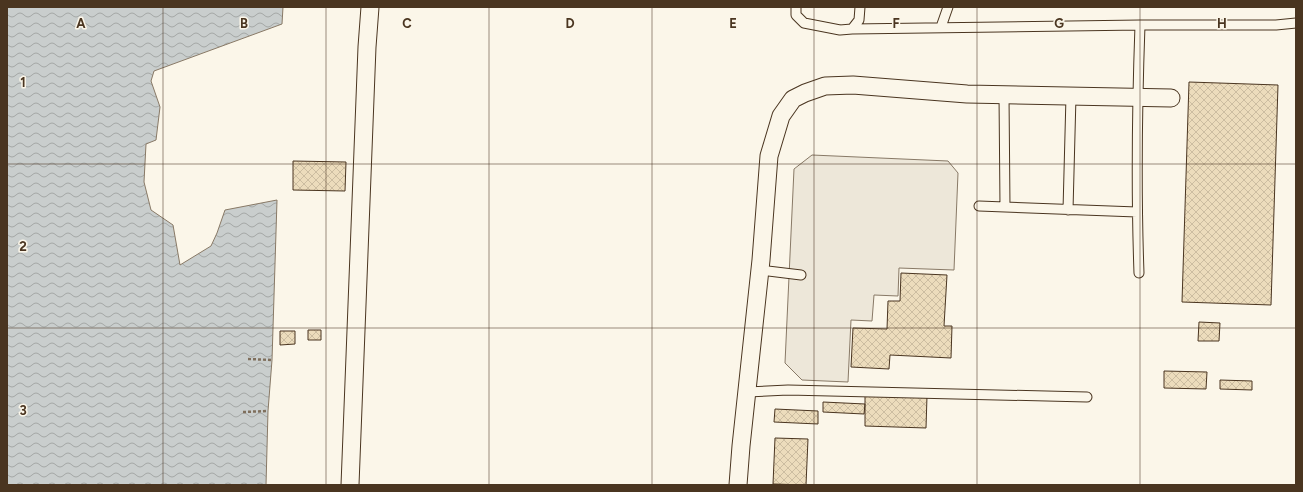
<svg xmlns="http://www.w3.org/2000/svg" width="1303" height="492" viewBox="0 0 1303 492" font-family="Figtree,sans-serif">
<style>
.parking{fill:#ede7d9;stroke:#887966}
.water{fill:url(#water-waves);stroke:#887966}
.building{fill:url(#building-cross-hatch);stroke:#4a3520}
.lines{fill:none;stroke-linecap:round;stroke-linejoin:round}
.lane-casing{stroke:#4a3520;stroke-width:11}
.street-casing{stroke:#4a3520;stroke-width:19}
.path{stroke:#7f6f5c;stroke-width:2.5;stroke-dasharray:3 2;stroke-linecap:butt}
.lane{stroke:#fbf6e9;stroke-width:9}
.street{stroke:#fbf6e9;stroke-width:17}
.grid{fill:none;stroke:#4a3520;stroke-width:1;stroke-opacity:0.55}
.grid-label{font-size:13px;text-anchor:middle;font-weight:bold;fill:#4a3520;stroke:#fbf6e9;stroke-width:3;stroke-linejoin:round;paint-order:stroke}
</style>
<defs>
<pattern id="water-waves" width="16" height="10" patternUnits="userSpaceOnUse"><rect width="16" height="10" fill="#c9cecd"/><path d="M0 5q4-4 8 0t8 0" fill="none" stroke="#a5a8a6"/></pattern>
<pattern id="building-cross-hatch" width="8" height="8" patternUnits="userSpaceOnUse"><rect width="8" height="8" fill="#ecdcbc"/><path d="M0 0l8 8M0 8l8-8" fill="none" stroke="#ccbda1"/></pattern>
</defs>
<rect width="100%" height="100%" fill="#fbf6e9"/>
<path class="parking" d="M812 155 948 161 958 173 954 270 899 268 898 296 874 295 872 321 851 320 848 382 802 380 785 363 794 169Z"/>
<path class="water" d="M7 7H283L282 24 154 71 151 81 160 107 156 140 146 144 144 182 151 210 173 225 180 265 211 246 217 233 225 210 277 200 272 360 268 411 266 485H7Z"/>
<path class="building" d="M1189 82 1278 85 1271 305 1182 302Z
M293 161 346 162 345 191 293 190Z
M901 273 947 275 944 326H952L951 358 890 355 889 369 851 367 853 328 887 329 888 301H900Z
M1199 322 1220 323 1219 341H1198Z
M308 330H321V340H308Z
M280 331H295V344L280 345Z
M1164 371 1207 372 1206 389 1164 388Z
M1220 380 1252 381V390L1220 389Z
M865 394 927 396 926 428 865 426Z
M823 402 865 404 864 414 823 412Z
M775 409 818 411V424L774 422Z
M775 438 808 439 806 485 773 484Z"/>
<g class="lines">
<defs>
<path id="lane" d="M796 7V15L804 23 840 30 852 29 1140 25H1276L1296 23
M941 27 948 7
M852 29 859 20 860 7
M1004 95 1005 207
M979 206 1137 212
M1068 210 1071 96
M760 270 801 275
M1139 273C1136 190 1137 108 1140 25
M747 392 788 390 1087 397"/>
<path id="street" d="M350 485 367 47 370 7
M738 485 741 446 761 260 769 156 781 116 793 99 805 93 825 86 853 85 967 94 1171 98"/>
</defs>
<use href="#lane" class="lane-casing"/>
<use href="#street" class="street-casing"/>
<path class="path" d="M248 359 272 360
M243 412 268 411"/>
<use href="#lane" class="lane"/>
<use href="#street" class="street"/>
</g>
<path class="grid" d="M163 7V485M326 7V485M489 7V485M652 7V485M814 7V485M977 7V485M1140 7V485M7 164H1296M7 328H1296"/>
<g class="grid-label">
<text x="81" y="28">A</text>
<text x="244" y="28">B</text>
<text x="407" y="28">C</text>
<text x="570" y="28">D</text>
<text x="733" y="28">E</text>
<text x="896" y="28">F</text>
<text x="1059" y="28">G</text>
<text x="1222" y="28">H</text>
<text x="23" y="87">1</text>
<text x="23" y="251">2</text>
<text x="23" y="415">3</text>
</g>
<rect width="1303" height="492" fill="none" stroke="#4a3520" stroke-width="16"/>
</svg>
